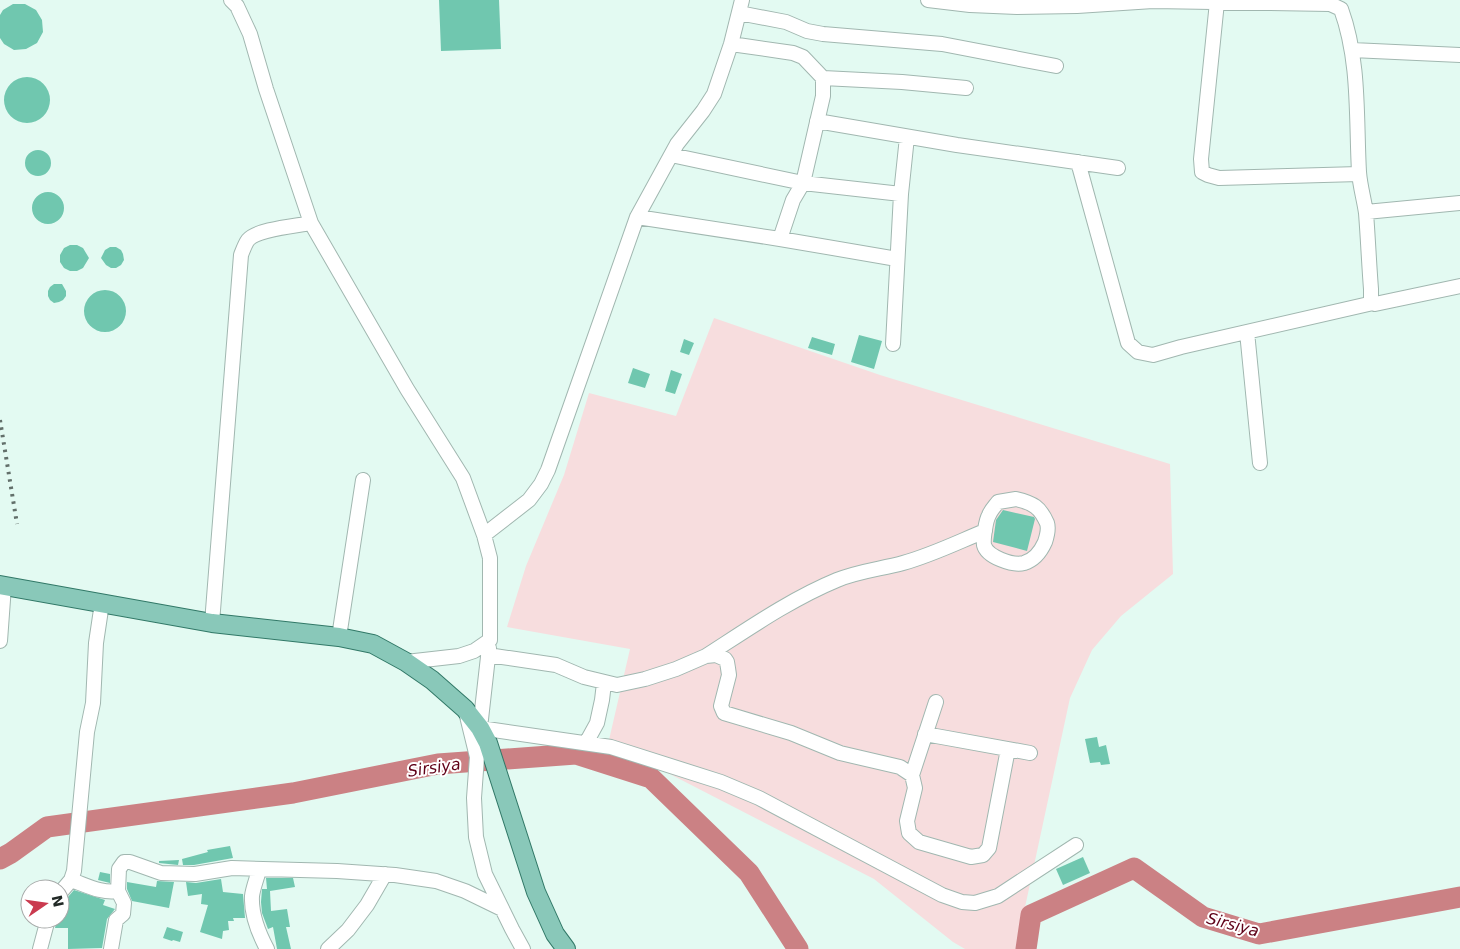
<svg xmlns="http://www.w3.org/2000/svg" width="1460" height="949" viewBox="0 0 1460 949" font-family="'DejaVu Sans',sans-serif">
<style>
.green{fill:#f7ddde}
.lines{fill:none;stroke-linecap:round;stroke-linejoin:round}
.river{stroke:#cb8184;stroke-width:21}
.building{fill:#70c7af}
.minor-casing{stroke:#a1b7b0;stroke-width:16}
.major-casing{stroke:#317867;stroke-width:20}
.minor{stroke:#fff;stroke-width:14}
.major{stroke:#89c8b9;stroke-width:18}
.rail{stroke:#626f6a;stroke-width:4;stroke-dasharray:2.5 5;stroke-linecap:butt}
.labels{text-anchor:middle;stroke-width:4;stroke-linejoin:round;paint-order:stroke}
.water-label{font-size:16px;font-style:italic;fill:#5f0218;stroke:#fff}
</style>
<rect width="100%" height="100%" fill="#e3faf2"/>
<path class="green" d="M714 318 880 375 1170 464 1173 574 1121 616 1092 650 1070 698 1016 949H965L953 942 874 879 664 771 609 740 630 649 507 627 526 566 564 475 589 393 676 416Z"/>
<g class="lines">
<path class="river" d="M0 859 11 853 47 827 293 793 438 764 576 754 651 778 749 873 798 949
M1026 949 1031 915 1134 868 1203 917 1259 934 1460 897"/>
</g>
<path class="building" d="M439 0H499L501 49 441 51Z
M13 4H25L36 10 42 20 43 32 37 43 26 49 14 50 4 44 0 38V15L3 10Z
M4 100a23 23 0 1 1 46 0a23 23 0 1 1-46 0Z
M25 163a13 13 0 1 1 26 0a13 13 0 1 1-26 0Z
M32 208a16 16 0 1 1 32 0a16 16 0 1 1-32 0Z
M70 245H77L83 248 89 258 83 268 77 271H70L64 268 60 262V255L64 248Z
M110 247H116L121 250 123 254 124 260 121 265 116 268H111L106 265 101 258 105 250Z
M54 284H62L66 291V296L63 300 59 302 54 303 50 300 48 296V291L50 287Z
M84 311a21 21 0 1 1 42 0a21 21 0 1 1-42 0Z
M859 335 882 341 874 369 851 362Z
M812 337 835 344 832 355 808 348Z
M684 339 694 343 689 355 680 352Z
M633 368 650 374 645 388 628 383Z
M671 370 682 374 675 394 665 391Z
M1003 510 1034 517 1035 519 1027 551 993 542 996 520Z
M1097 737 1099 747 1106 745 1110 764 1101 765 1100 762 1090 763 1085 739Z
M230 846 233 858 194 865H183L182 859 208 852 207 850Z
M1083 857 1090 873 1063 885 1056 869Z
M179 860 178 865 159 863V861Z
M100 872 110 874V883L98 880Z
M266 878H293L295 887 270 891 271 911 287 909 290 927H286L291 949H277L273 927 268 929 262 913 261 902 262 889H267Z
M221 879 223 892 243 894 245 918H233L234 921H228L229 930 223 931 222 939 200 932 208 905 201 904 202 894 188 896 186 882 196 883Z
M157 881 174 882 169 908 132 901 127 889V882L156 887Z
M74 890 105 900 103 905 115 909 107 919 102 948 68 949V928H55L57 919 64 918 63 901 68 897Z
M167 927 183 932 180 942 173 940 172 941 163 938Z"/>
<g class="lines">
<defs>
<path id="minor" d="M231 0 237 6 250 34 266 89 311 223 407 389 463 478 484 535 490 558V640L474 651 459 656 406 662
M928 0 970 5 1017 7 1077 6 1153 1 1330 4 1341 9C1360 61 1356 118 1359 172 1360 186 1364 199 1366 213 1368 238 1369 264 1371 289V301L1373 303 1375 304 1460 286
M1217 2 1201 159 1202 172 1208 175 1219 178 1359 174
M739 13 786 22 807 31 823 34 942 44 1056 66
M731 44 793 53 803 57 823 78
M1352 50 1460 55
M817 121 957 145 1118 168
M671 155 803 183 901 194 893 344
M1078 162 1128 343 1138 352 1153 355 1181 347 1373 303
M901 194 907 137
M1366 212 1460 203
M637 217 780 239 897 259
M780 239 793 200 803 183 823 96V78L902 82 966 88
M1247 332 1260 463
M1016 499C1033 503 1040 507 1047 523 1049 529 1047 536 1045 542 1041 551 1034 560 1024 563 1013 566 987 557 984 545 983 539 986 520 989 515 991 510 995 506 998 502Z
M484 535 529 500 541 484 548 470 637 217 677 144 703 111 714 94 731 44 742 0
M212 623 241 255C243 250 245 244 248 240 257 229 296 226 311 223
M339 637 363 480
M0 641 4 586
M489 648 480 728 611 747 721 782 759 798 942 895 962 902 975 903 998 896 1076 845
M488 655 556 665 584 677 617 685 645 679 676 669 706 656 716 655 725 659 727 662 728 668 729 675 721 706 724 713 791 733 840 753 900 767 912 775 915 788 907 821 909 833 919 842 971 857 983 855 989 848 1008 749
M706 656C748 629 791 599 837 580 859 571 881 569 903 563 932 555 958 542 985 531
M466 712 477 757 474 798 476 837 485 874 512 929 523 949
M925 734 1030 753
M586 743 597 723 602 700 604 683
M912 775 936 702
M259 870C257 878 253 888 252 896 251 914 259 934 267 949
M71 880C86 885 102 894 118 891L124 903 123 914 116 920 111 949
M118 891 119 869 124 862H130L161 873 195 874 232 868 337 871 395 875 436 881 465 891 502 909
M60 893 71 880 74 871 87 732 93 703 96 643 102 603
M40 949 48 919
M328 949 348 930 367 905 385 874"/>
<path id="major" d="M0 585 212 623 339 637 373 644 406 662 432 680 465 709 480 728 488 743 536 892 555 934 566 949"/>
</defs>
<use href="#minor" class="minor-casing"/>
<use href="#major" class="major-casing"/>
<use href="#minor" class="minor"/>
<use href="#major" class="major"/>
<path class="rail" d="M0 420 17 524"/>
</g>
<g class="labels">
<g class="water-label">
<text transform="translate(434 767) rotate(-8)" y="6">Sirsiya</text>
<text transform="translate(1233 924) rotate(15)" y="6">Sirsiya</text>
</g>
</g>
<g transform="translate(45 904) rotate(77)"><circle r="24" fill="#ffffff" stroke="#a6a9a8"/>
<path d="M0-4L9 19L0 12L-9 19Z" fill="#ca3a4f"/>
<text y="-8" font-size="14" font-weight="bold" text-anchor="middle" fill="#212926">N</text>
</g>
</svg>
